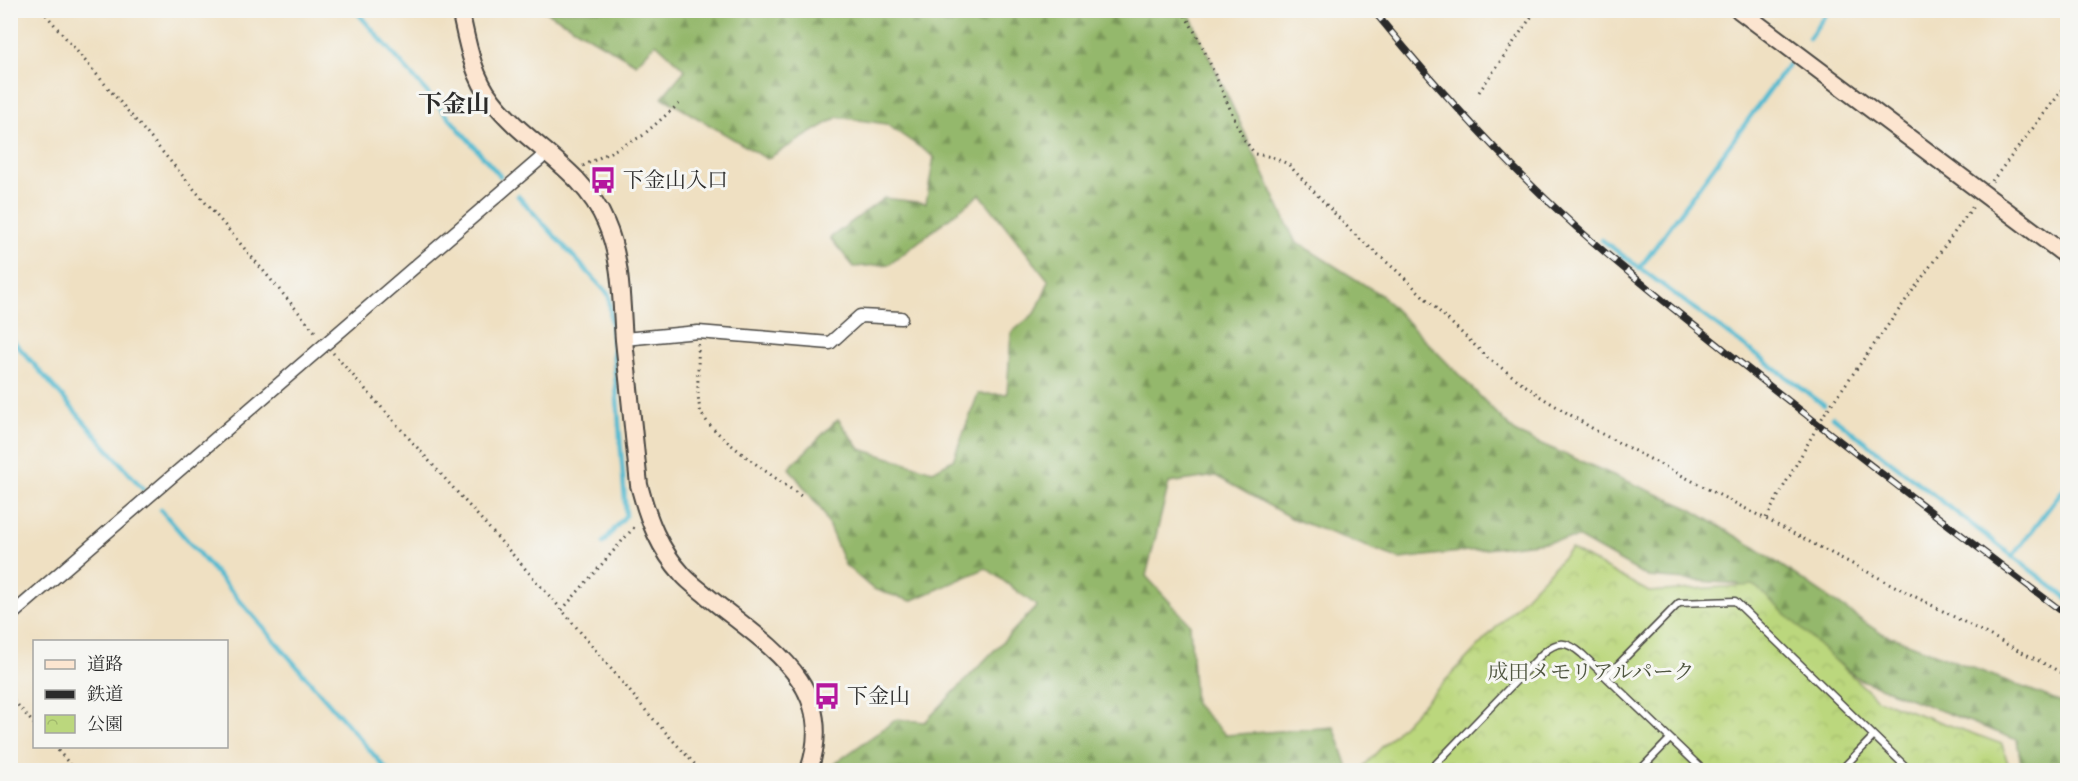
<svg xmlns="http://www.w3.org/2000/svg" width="2078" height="781" viewBox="0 0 2078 781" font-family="Vollkorn,'Noto Serif JP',serif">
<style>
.forest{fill:url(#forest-firs);stroke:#60724c;stroke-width:1.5}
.park{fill:url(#park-crowns);stroke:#738154;stroke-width:1.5}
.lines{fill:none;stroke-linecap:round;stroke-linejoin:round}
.stream{stroke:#52bad0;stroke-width:4.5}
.lane-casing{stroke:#484642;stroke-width:9}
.street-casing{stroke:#484642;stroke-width:15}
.secondary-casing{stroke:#484642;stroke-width:20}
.path{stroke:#484642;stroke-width:3;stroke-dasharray:1.5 4.5;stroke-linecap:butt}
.lane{stroke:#fff;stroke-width:6}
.street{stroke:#fff;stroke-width:12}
.secondary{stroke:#fce5d0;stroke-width:16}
.rail-casing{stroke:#2b2b2b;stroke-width:7}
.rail{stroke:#f6f6f2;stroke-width:4.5;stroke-dasharray:14;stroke-linecap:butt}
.labels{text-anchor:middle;stroke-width:6;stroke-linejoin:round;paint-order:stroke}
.poi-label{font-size:21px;fill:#2b2b2b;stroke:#f6f6f2;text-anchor:start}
.park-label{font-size:21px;fill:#4f5640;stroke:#f6f6f2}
.quarter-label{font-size:24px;font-weight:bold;fill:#2b2b2b;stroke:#f6f6f2}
</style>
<defs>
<pattern id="forest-firs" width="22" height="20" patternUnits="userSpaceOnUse" patternTransform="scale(1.5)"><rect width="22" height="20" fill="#94b86c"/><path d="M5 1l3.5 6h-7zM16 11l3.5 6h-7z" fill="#799659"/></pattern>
<pattern id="park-crowns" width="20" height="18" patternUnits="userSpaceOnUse" patternTransform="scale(1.5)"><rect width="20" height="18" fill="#bbd77d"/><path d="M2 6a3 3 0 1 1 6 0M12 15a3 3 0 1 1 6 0" fill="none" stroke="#a1b96c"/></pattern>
</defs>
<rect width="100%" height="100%" fill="#f6f6f2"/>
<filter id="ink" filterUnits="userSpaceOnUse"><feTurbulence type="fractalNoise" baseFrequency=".0167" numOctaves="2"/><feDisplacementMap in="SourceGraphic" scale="12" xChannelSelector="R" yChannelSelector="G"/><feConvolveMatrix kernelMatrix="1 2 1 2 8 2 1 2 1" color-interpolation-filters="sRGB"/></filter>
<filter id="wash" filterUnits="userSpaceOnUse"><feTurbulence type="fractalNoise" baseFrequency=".008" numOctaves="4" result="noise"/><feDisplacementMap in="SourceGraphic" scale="24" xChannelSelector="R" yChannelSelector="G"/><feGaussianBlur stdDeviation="1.35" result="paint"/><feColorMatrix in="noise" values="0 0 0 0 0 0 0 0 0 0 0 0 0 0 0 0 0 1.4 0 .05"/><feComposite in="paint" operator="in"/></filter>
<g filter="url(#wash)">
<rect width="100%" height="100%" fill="#efe0c2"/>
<path class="forest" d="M545 11H1188L1295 241 1381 295 1516 433 1687 507 1754 547 1879 632 2067 704V770H2022L2017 740 1859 679 1738 584 1648 577 1579 538 1400 559 1291 518 1216 476 1169 483 1146 576 1190 624 1195 704 1226 735 1334 727 1349 770H831L834 764 897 719 925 722 1037 606 986 568 911 601 873 589 845 565 823 512 789 468 838 419 860 449 933 471 953 460 978 394H1007L1011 333 1036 312 1049 281 980 194 890 264 854 267 830 238 884 198 926 203 934 157 886 124 838 117 767 159 662 97 685 70 656 43 636 64Z"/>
<path class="park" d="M1571 549 1649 592 1754 585 1877 699 2002 744 2010 770H1360Z"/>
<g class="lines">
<path class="stream" d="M355 10 500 176
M1809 38 1829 10
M518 196 609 295 626 515 603 543
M1602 240 1824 405
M1639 269 1788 65
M10 337 143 489
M1833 417 2068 599
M161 510 387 770
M2012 557 2068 483"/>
</g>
</g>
<g filter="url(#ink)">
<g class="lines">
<defs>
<path id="lane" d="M1606 677 1679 603 1735 601 1909 770
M1430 770 1543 653C1558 640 1567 641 1582 654L1703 770
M1640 770 1670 739
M1841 770 1874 736"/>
<path id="street" d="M624 339 698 332 830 343 860 316 901 318
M10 616 540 159 546 151"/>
<path id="secondary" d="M460 10C467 41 472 75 492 100 526 145 583 168 606 223 622 259 621 302 624 340 629 388 634 437 639 485 648 519 659 549 683 575 690 583 699 589 707 596 765 644 839 683 809 770
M1739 10 2068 257"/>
</defs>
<use href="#lane" class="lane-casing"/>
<use href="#street" class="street-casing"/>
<use href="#secondary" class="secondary-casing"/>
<path class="path" d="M42 10 317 334
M1182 10 1200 41 1243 138 1255 154 1272 157 1288 164 1352 232 1397 271 1488 358 1541 397 1600 433 2068 676
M1479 92 1536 10
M583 166 642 136 681 102
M1992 181 2068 83
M698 344C699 362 696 393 700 409 704 431 780 481 801 496
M333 353 562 610 647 712 700 770
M1766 518 1825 413 1974 205
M562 610 636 525
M10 696 34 724
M54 746 75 770"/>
<use href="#lane" class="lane"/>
<use href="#street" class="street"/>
<use href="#secondary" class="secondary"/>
<defs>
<path id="rail" d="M1373 10C1436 87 1503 161 1576 227 1628 274 1683 316 1737 360 1846 447 1957 532 2068 616"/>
</defs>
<use href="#rail" class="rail-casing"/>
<use href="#rail" class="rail"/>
</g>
</g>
<defs>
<symbol id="bus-bare" viewBox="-9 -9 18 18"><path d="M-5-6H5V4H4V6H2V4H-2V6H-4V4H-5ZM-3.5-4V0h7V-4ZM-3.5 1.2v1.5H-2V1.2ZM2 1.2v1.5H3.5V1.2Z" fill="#b5179e" stroke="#f6f6f2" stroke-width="2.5" paint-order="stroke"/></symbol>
</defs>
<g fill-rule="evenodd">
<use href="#bus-bare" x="584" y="161" width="38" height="38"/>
<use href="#bus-bare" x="808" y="677" width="38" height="38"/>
</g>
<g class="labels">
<g class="poi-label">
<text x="623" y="187">下金山入口</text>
<text x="847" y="703">下金山</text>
</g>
<g class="park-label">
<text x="1591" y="679">成田メモリアルパーク</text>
</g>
<g class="quarter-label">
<text x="454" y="112">下金山</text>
</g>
</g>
<rect width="2078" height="781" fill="none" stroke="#f6f6f2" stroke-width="36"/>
<rect x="33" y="640" width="195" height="108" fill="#f6f6f2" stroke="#a5a5a2" stroke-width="1.5"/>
<rect x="45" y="660" width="30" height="9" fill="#fce5d0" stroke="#a5a5a2" stroke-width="1.5"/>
<text x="87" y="670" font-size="18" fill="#2b2b2b">道路</text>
<rect x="45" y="690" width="30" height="9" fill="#2b2b2b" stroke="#a5a5a2" stroke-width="1.5"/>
<text x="87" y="700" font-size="18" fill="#2b2b2b">鉄道</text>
<rect x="45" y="715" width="30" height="18" fill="url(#park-crowns)" stroke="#a5a5a2" stroke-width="1.5"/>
<text x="87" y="730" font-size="18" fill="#2b2b2b">公園</text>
</svg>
